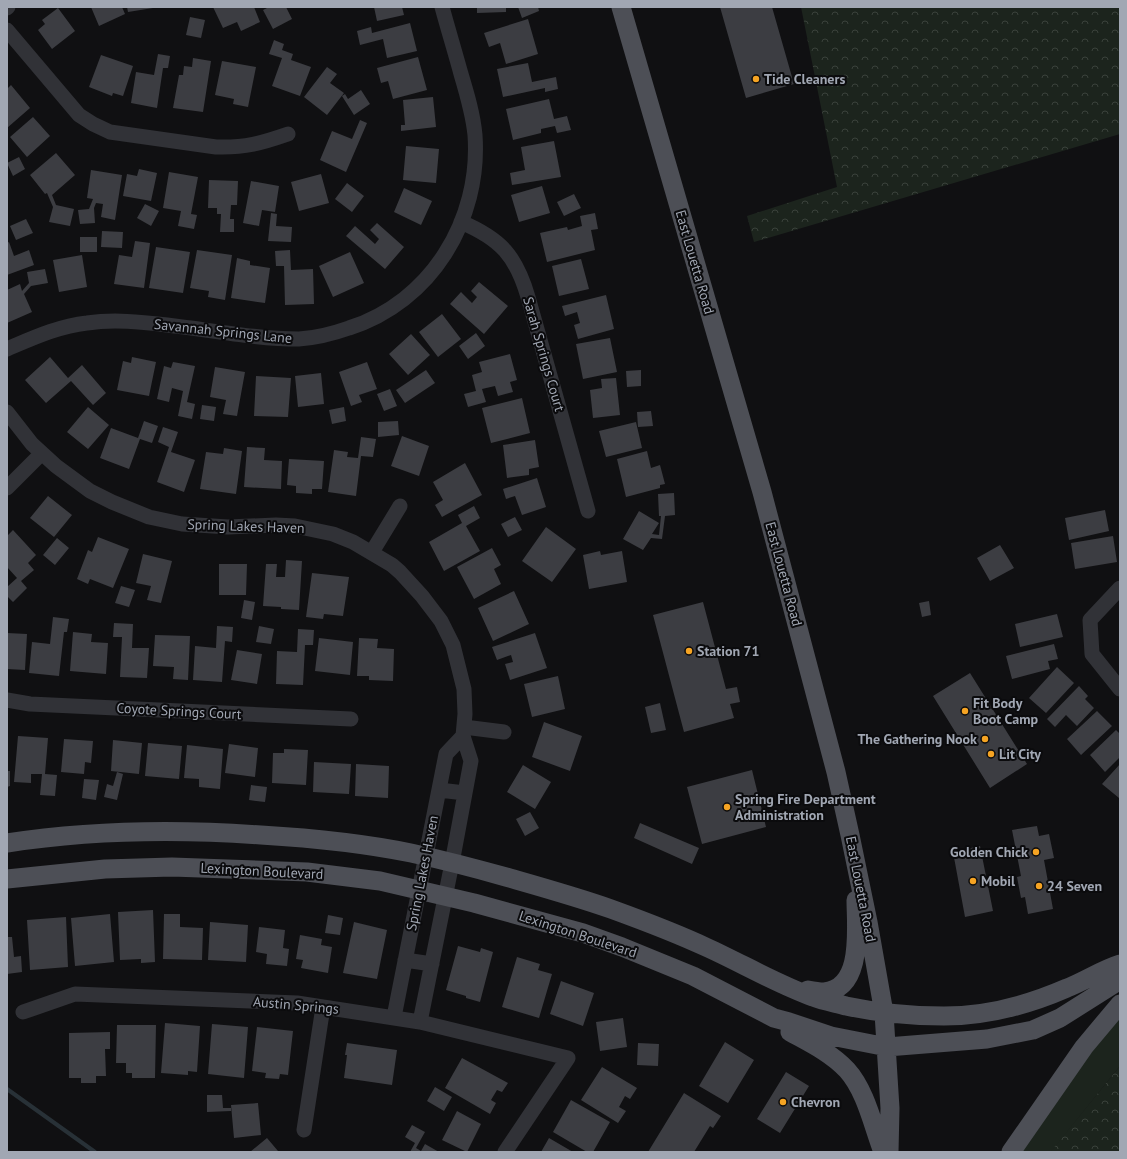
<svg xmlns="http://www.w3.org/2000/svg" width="1127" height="1159" viewBox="0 0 1127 1159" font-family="'PT Sans',sans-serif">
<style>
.grass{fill:#1c241d}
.forest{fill:url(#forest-crowns)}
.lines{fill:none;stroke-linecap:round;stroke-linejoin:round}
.stream{stroke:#283137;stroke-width:4}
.building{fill:#3c3d42}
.minor{stroke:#313237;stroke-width:15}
.major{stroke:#4d4f56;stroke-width:19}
.poi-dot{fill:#f6a423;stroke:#0b0b0d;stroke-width:1.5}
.labels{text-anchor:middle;stroke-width:4;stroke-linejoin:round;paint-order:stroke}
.poi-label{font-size:14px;font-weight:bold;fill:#a1a7b3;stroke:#0b0b0d;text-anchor:start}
.street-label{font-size:14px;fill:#a1a7b3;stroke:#0b0b0d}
</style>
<defs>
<pattern id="forest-crowns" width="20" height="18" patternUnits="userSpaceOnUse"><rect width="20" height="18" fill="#1c241d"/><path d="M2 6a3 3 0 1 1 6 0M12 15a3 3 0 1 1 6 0" fill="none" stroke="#3a413b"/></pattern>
</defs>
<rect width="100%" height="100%" fill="#101012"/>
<path class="grass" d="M1120 1014V1066L1051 1152H1020L1054 1095Z"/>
<path class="forest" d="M801 7H1120V134L754 242 747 216 837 187Z
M1120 1066V1152H1051L1052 1150Z"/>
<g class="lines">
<path class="stream" d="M7 1089 95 1152"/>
</g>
<path class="building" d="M91 7H122L125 14 99 26Z
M127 7H153V8L128 12Z
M213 7H254L260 22 241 31 237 22 223 28Z
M269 7H286L292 19 273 29 263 10Z
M374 7H402L404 15 377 21Z
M477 7H506V12L477 13Z
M518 7H538L539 11 522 18Z
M720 7H772L794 84 746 98Z
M58 8 75 31 52 49 38 30 45 24 42 20Z
M190 17 205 20 201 38 186 35Z
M528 19 538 54 506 64 500 43 489 47 484 33Z
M410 23 417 51 387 58 383 39 360 45 357 31 371 27 372 33Z
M274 40 284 44 282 50 293 54 291 60 311 67 300 96 272 86 282 58 269 54Z
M158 54 170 56 168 68H163L157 108 131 103 136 72 154 75Z
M101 55 133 66 123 96 113 93 112 96 89 87Z
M418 57 427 90 393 99 388 81 381 83 377 68Z
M193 58 211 61 203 112 173 108 179 75H183L184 66 192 67Z
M222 61 256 67 248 107 233 104 234 99 215 95Z
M528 63 532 82 556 77 558 89 545 92V88L503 97 497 69Z
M327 67 337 74 330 83 344 93 327 115 304 97Z
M11 85 30 108 7 128V89Z
M361 90 370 104 354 115 342 96 345 94 348 99Z
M433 97 436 127 401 131V125H405L403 100Z
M549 99 554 119 567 116 571 130 557 133 555 126 541 129V133L513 140 506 109Z
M33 117 50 136 27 157 10 137Z
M360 120 367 123 346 172 320 160 332 131 352 139Z
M554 141 561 177 512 185 510 173 525 170 521 147Z
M406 146 439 149 436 183 403 180Z
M56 153 75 175 52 195 56 205 74 209 70 226 49 222 53 207 47 193 45 194 30 175Z
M19 157 25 169 13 176 7 163Z
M139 169 157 173 151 201 123 196 127 174 137 176Z
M91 170 122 175 115 220 101 217 103 204 96 203 94 208 95 223 80 224 78 210 89 209 93 199 87 198Z
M169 172 198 177 191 214 197 215 194 229 178 226 181 211 163 208Z
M321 174 329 203 299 211 291 182Z
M209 180 238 181 237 205H231L230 219H234V232H220L221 214H217V208H208Z
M251 181 279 186 275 212 262 210 259 226 243 223Z
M347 183 364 196 352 212 335 199Z
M542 186 550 213 519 222 511 195Z
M404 188 432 201 421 225 394 212Z
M574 194 581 208 564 216 557 202Z
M145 204 159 211 151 226 137 218Z
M271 213 277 214 276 226 292 227 291 242 268 241Z
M595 213 598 229 591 230 595 250 547 262 540 233 567 227 568 230 582 226 580 216Z
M26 219 33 233 16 240 10 226Z
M377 223 404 247 385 269 346 236 355 226 375 244 379 239 370 230Z
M102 231 123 232 122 248 101 247Z
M80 237H97V252H80Z
M135 241 150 243 144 288 114 284 119 255 132 257Z
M9 242 14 256 29 250 34 265 7 275V243Z
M156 247 190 252 183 293 149 288Z
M197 250 232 255 225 300 208 297 209 291 190 288Z
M290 250 291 270 313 269 314 304 285 305 284 266H276L275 251Z
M350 252 364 283 333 297 319 266Z
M82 255 87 287 59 292 53 260Z
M237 258 250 261V265L270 268 265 303 231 298Z
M581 259 589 289 559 296 552 266Z
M45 269 48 283 31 286 24 294 32 312 7 323V290L20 284 22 291 29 283 27 272Z
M479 282 508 306 484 334 450 304 461 292 472 303 477 297 471 291Z
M606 295 614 329 578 339 574 325 580 323 577 312 565 316 562 306Z
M442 314 461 339 438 357 419 332Z
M476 333 485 346 468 359 459 346Z
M411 334 430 355 408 375 389 354Z
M610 338 617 372 583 379 576 344Z
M510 354 517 380 510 382 513 392 498 396 495 386 482 389 486 402 468 407 464 394 476 391 472 375 482 372 479 362Z
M50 357 68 378 82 365 106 393 93 405 71 381 46 403 25 380Z
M132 357 156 362 149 396 117 390 123 361 131 363Z
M173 362 195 366 187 402 195 404 192 419 178 416 183 391 172 388 169 402 157 399 164 366 171 368Z
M367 362 377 389 359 395 362 402 351 406 339 372Z
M215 367 245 372 237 416 223 414 226 400 210 397Z
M426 370 435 383 405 403 396 390Z
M641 370V386L627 387 626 371Z
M321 373 324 404 298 407 295 376Z
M256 376 291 378 288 417 254 416Z
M616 378 620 415 593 418 590 390 602 388 601 379Z
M390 389 397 406 384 411 377 394Z
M522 398 530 433 491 443 482 408Z
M202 405 216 407 214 421 200 419Z
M88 407 109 425 88 449 67 432Z
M344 407 346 421 332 424 329 410Z
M651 411 653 426 638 427 637 412Z
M144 421 158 426 152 443 140 439 129 469 100 458 111 428 138 438Z
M398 421 399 435 378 437V422Z
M636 422 642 448 606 457 599 431Z
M163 427 178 432 171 452 195 460 184 492 157 482 169 447 158 442Z
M402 436 429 446 419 476 391 466Z
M361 437 376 439 373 457 361 456 356 496 328 492 334 450 348 452 347 457 358 458Z
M535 440 539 467 529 469V475L507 478 503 445Z
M247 447 265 448 264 460 282 461 281 489 244 487Z
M224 448 242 451 236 494 200 489 206 452 223 454Z
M647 451 651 468 660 465 665 484 660 485V488L626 497 617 459Z
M289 459 324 461 322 489H312V494L296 493V486L287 485Z
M465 463 482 495 442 517 435 505 443 500 433 482Z
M537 478 546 507 522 515 515 496 506 499 503 489Z
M674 493 675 515 665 516 662 539 651 538 643 550 623 539 639 511 659 523 652 534 659 535 661 516H659L658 494Z
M48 496 72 515 54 537 30 518Z
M474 506 480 518 466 526 480 551 444 571 429 542 462 523 458 515Z
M1105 510 1109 531 1069 540 1065 518Z
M515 517 522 530 508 537 501 524Z
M546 527 576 549 552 582 522 561Z
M13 530 36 555 28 563 34 570 21 581 27 588 13 602 7 596V587L17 578 7 567V536Z
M1113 536 1117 562 1075 569 1071 543Z
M98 537 129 549 113 588 90 579 88 584 77 579 88 550 92 552Z
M57 538 69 548 55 565 43 555Z
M1000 545 1014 568 990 581 977 558Z
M492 548 501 565 494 569 501 584 474 599 457 567Z
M600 551 601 555 622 551 627 582 589 589 583 555Z
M143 554 172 561 161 603 147 600 151 586 136 583Z
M286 560 302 561 299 610 281 609V607L263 606 266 564H277L276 577H285Z
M219 564H247L246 595H219Z
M312 573 349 577 343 616 324 614 323 619 306 617Z
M121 586 135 590 129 607 115 603Z
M514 591 529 624 493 641 478 608Z
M244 600 255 602 252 620 241 618Z
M929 601 931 615 922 617 919 603Z
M703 602 726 689 737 687 740 702 730 704 734 718 684 732 653 615Z
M1057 614 1063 637 1020 647 1015 624Z
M53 617 69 619 67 632H64L59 676 29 673 32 642 50 644Z
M114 623 133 624 132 648H149L147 678 120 677 122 637H113Z
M217 626 233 627 232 642 225 641 222 682 193 680 195 646 216 648Z
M259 626 274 629 271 644 256 642Z
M298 629 314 630 313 645H305L303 685 276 684 277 651 297 652Z
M73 632 92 634 91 642 108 643 106 674 70 671Z
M7 633 27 634 25 670 7 669Z
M535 633 547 668 510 680 505 664 513 662 511 655 497 660 492 647Z
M155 635 190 636 188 680 173 679 174 667 153 666Z
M319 638 353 642 350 675 315 671Z
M359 638 378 639 377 648 394 649 393 681 369 680V676H357Z
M1054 644 1058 659 1048 661 1050 669 1012 679 1006 656Z
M237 650 262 654 257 684 231 680Z
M1057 667 1074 683 1046 713 1029 698Z
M970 673 1027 764 990 788 933 696Z
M558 676 565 709 532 717 524 684Z
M1079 686 1088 696 1085 699 1094 708 1077 726 1066 715 1055 727 1047 719Z
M660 703 666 730 651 733 645 707Z
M1097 711 1112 726 1081 755 1067 739Z
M544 722 582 736 570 771 532 757Z
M1116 730 1120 734V757L1105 772 1090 755Z
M18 736 48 738 45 774 57 775 55 796 40 795 42 774H31V783L14 782Z
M64 739 93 741 91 763 85 762 84 774 61 772Z
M113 740 142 743 139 774 111 771Z
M148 743 182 746 179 779 145 776Z
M229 744 258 748 255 777 225 773Z
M187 745 223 749 220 789 199 787V779L184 778Z
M284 749 308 750 306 785 272 783 273 753H284Z
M314 762 351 764 349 794 313 792Z
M356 764 389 766 388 798 355 796Z
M1120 764V796L1119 798 1102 784Z
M523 765 551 782 535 809 507 792Z
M752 770 766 827 702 844 687 787Z
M7 771H10V786L7 787Z
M117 772 123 774 117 800 104 797 107 784 113 786Z
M84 779 99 780 96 800 82 798Z
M251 785 267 787 265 802 249 800Z
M530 812 539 828 525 836 516 819Z
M640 823 699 848 692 864 634 838Z
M1037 826 1039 836 1049 834 1054 858 1044 860 1053 909 1028 914 1025 897 1021 898 1017 877 1021 876 1012 830Z
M980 846 993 911 965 917 953 852Z
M153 910 155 962 141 963V959L120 960 118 912Z
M110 914 114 962 75 966 71 918Z
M164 914H180V927L203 928 202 960 163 959Z
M328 915 343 918 340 935 325 933Z
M66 917 68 967 30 970 27 920Z
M210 922 248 925 246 962 208 960Z
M354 922 387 930 377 979 343 973Z
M259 927 285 930 283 948 289 949 287 966 266 964 267 954 256 952Z
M300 935 322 939 321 945 332 947 328 973 301 968 303 960 296 959Z
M7 937H12L14 957 21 956 22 972 7 974Z
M458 946 480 952 481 948 493 952 480 1002 466 998V996L446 990Z
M517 957 540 964 538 970 552 974 539 1018 502 1007Z
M561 981 594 993 583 1026 550 1014Z
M623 1018 627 1047 600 1051 596 1022Z
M165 1023 200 1026 197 1072 188 1071V1075L161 1073Z
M212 1024 248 1027 244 1078 208 1074Z
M117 1025H156L155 1078H132V1073H126V1063H116Z
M257 1027 293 1031 288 1075 280 1074 279 1079 265 1078 266 1073 252 1071Z
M110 1032V1049H105L106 1076H96V1083H81V1078H69V1033Z
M725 1042 754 1060 728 1103 699 1086Z
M347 1043 397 1050 392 1085 344 1078 347 1055H345Z
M638 1043 659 1044 658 1066 637 1065Z
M462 1058 508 1083 502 1092 497 1090 491 1100 496 1103 490 1114 445 1088Z
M602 1067 637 1088 630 1099 625 1096 619 1107 626 1111 618 1123 581 1100Z
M786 1072 809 1086 780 1133 757 1119Z
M435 1087 452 1097 444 1111 427 1101Z
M684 1093 721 1116 713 1128 710 1126 694 1152H648Z
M207 1095H222L223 1108H231V1111L207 1112Z
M571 1100 610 1122 593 1152H587L553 1132Z
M258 1103 261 1135 234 1138 231 1105Z
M457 1111 481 1124 467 1152 442 1140Z
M412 1125 425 1132 416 1148 421 1151 425 1144 439 1152H410L415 1143 405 1137Z
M267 1138 278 1151 277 1152H250Z
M549 1138 573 1152H541Z"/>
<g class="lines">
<path class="minor" d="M7 8 8 7
M7 30 79 115 93 124 110 132 216 147C245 148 262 143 288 134
M461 222C501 239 516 256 528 297L588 511
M7 349C33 338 59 326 87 323 114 319 141 322 167 325 211 330 255 339 299 339 316 338 332 334 349 328 431 302 481 220 475 135 473 114 467 94 461 74 455 52 448 29 442 7
M7 412 32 444 56 466 90 491 112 502 149 517 182 524 228 527 276 525 295 526 333 534 353 542 392 565 400 572 422 596 441 621 453 645 464 689 465 714 463 736 471 761 452 863 420 1022
M7 488 41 454
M372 552 400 506
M1120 588 1090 620 1092 654 1120 689
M7 700 30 704 351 719
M464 727 504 732
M439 790 465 793
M405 960 432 964
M23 1012 75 994 297 1003 420 1022 568 1058 505 1152
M394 1017 446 754 463 736
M304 1130 323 1007"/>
<path class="major" d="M621 7 762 492 836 772 850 835 868 922 884 1013 890 1108 889 1152
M7 843C91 830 176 829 261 835 311 838 362 843 411 853 443 860 474 868 506 877 541 887 577 897 611 909 644 921 676 933 708 948 743 964 777 984 813 997 823 1001 835 1003 846 1006 879 1013 911 1016 944 1016 987 1016 1028 1005 1067 988 1085 981 1101 970 1120 964
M7 879 105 869 172 867 307 872 380 881 474 903 583 933 622 947 693 976 774 1018 789 1022 831 1036 887 1047 987 1039 1033 1030 1060 1018 1117 982 1120 979
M808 990C813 991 819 992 824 992 864 989 856 927 856 900
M790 1032C810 1043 831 1053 847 1070 866 1091 873 1126 883 1152
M1011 1152 1084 1047 1120 1004"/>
</g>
<g class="poi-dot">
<circle cx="756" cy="79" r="4"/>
<circle cx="689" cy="651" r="4"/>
<circle cx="965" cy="711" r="4"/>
<circle cx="985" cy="739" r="4"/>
<circle cx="991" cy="754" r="4"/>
<circle cx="727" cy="807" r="4"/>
<circle cx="1036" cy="852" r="4"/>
<circle cx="973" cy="881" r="4"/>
<circle cx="1039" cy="886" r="4"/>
<circle cx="783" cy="1102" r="4"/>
</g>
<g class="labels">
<g class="poi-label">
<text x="764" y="84">Tide Cleaners</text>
<text x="697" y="656">Station 71</text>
<text x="973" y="708">Fit Body<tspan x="973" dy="16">Boot Camp</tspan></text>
<text x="977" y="744" text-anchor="end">The Gathering Nook</text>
<text x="999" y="759">Lit City</text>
<text x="735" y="804">Spring Fire Department<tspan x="735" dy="16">Administration</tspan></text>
<text x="1028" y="857" text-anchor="end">Golden Chick</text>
<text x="981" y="886">Mobil</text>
<text x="1047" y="891">24 Seven</text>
<text x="791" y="1107">Chevron</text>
</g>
<g class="street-label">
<text transform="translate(695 262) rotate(74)" y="5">East Louetta Road</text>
<text transform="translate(223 331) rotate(6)" y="5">Savannah Springs Lane</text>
<text transform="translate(544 354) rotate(74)" y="5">Sarah Springs Court</text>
<text transform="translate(246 526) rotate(2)" y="5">Spring Lakes Haven</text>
<text transform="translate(784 574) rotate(75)" y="5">East Louetta Road</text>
<text transform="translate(179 711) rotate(3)" y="5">Coyote Springs Court</text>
<text transform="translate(262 871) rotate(3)" y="5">Lexington Boulevard</text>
<text transform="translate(422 873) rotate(-79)" y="5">Spring Lakes Haven</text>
<text transform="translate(861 889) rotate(79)" y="5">East Louetta Road</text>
<text transform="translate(578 934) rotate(18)" y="5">Lexington Boulevard</text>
<text transform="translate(296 1005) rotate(5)" y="5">Austin Springs</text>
</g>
</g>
<rect width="1127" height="1159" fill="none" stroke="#a1a7b3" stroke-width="16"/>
</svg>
